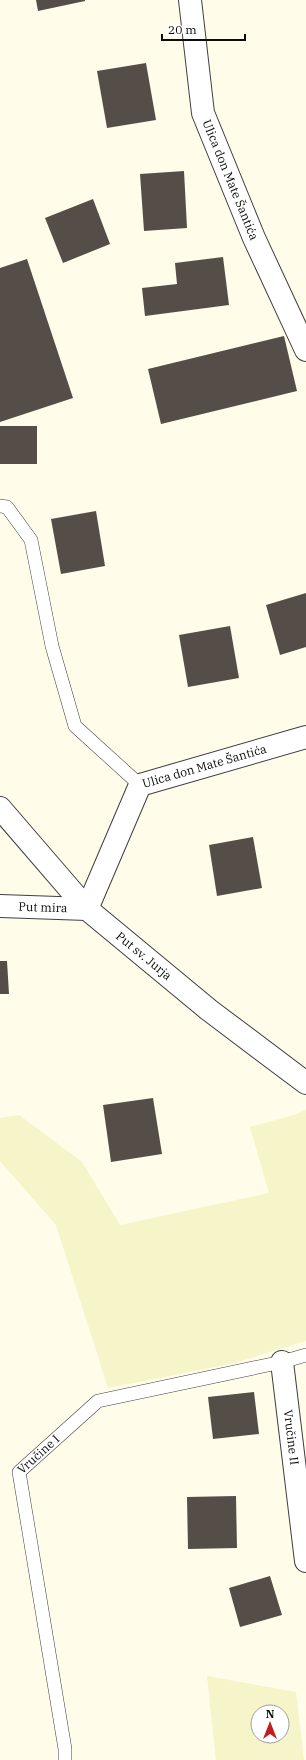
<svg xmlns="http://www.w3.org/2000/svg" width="306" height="1760" viewBox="0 0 306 1760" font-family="'IBM Plex Serif',serif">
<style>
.farmland{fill:#f6f4c9;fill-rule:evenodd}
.building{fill:#554d48}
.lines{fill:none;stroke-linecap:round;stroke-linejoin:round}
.service-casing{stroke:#3f3f3f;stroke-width:14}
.minor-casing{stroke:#3f3f3f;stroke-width:24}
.tertiary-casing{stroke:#3f3f3f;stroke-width:24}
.service{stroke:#fff;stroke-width:13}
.minor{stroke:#fff;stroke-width:22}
.tertiary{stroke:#fff;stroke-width:22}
.labels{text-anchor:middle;stroke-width:4;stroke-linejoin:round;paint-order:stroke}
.street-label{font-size:12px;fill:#0c0c0c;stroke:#fff}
</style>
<rect width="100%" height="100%" fill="#fffcea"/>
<path class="farmland" d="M306 1110V1341L235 1363 108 1388 56 1225 0 1161V1118L19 1115 82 1162 120 1225 269 1193 250 1127 294 1115Z
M207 1676 296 1692 304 1760H216ZM258 1712H282V1736H258Z"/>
<path class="building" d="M36 0H85V1L38 11Z
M146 63 156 120 107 128 97 71Z
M184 171 187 228 144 231 140 174Z
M93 199 110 244 63 263 45 218Z
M223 257 229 305 145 316 142 288 177 284 175 263Z
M27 259 73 398 0 422V268Z
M284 336 297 391 161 424 148 369Z
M0 426H37V464H0Z
M96 511 105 566 61 574 51 519Z
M306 593V647L280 655 266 605Z
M230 626 239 678 188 687 179 635Z
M253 837 262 888 217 896 209 845Z
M0 961H7L9 994H0Z
M153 1098 162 1154 111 1162 103 1105Z
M254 1392 259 1434 213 1439 208 1397Z
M236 1496 237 1548 188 1549 187 1497Z
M270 1576 282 1615 240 1627 229 1588Z"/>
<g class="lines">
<defs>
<g id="service">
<path d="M0 506 7 507 31 540 52 646 75 726 140 785"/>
<path id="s1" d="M65 1760V1749L19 1472 98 1401 282 1362 306 1355"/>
</g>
<g id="minor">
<path id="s2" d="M190 0 203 113 254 238 306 350"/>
<path id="s3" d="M0 906 87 909 140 785 306 737"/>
<path id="s4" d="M282 1362 306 1561"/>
</g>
<g id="tertiary">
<path id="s5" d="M0 808 87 909 209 1010 306 1083"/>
</g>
</defs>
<use href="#service" class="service-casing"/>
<use href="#minor" class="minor-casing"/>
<use href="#tertiary" class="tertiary-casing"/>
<use href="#service" class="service"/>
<use href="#minor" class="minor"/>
<use href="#tertiary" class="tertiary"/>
</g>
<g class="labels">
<g class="street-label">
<text dy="4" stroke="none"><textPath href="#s2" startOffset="186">Ulica don Mate Šantića</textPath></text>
<text dy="4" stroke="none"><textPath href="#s3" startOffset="289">Ulica don Mate Šantića</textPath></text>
<text dy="4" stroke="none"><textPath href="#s3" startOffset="43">Put mira</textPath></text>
<text dy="4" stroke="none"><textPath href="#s5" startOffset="207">Put sv. Jurja</textPath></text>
<text dy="4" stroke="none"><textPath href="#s4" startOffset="76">Vručine II</textPath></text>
<text dy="4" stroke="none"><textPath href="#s1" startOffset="318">Vručine I</textPath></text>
</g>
</g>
<g transform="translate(270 1724)"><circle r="19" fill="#ffffff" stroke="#9e9e9e"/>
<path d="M0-3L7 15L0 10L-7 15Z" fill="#c11e1f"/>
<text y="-6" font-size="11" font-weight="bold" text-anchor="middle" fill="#0c0c0c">N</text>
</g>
<path d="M162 34v6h83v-6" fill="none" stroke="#0c0c0c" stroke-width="2"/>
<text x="168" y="34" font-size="12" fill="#0c0c0c" stroke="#ffffff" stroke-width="3" paint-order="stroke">20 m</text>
</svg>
